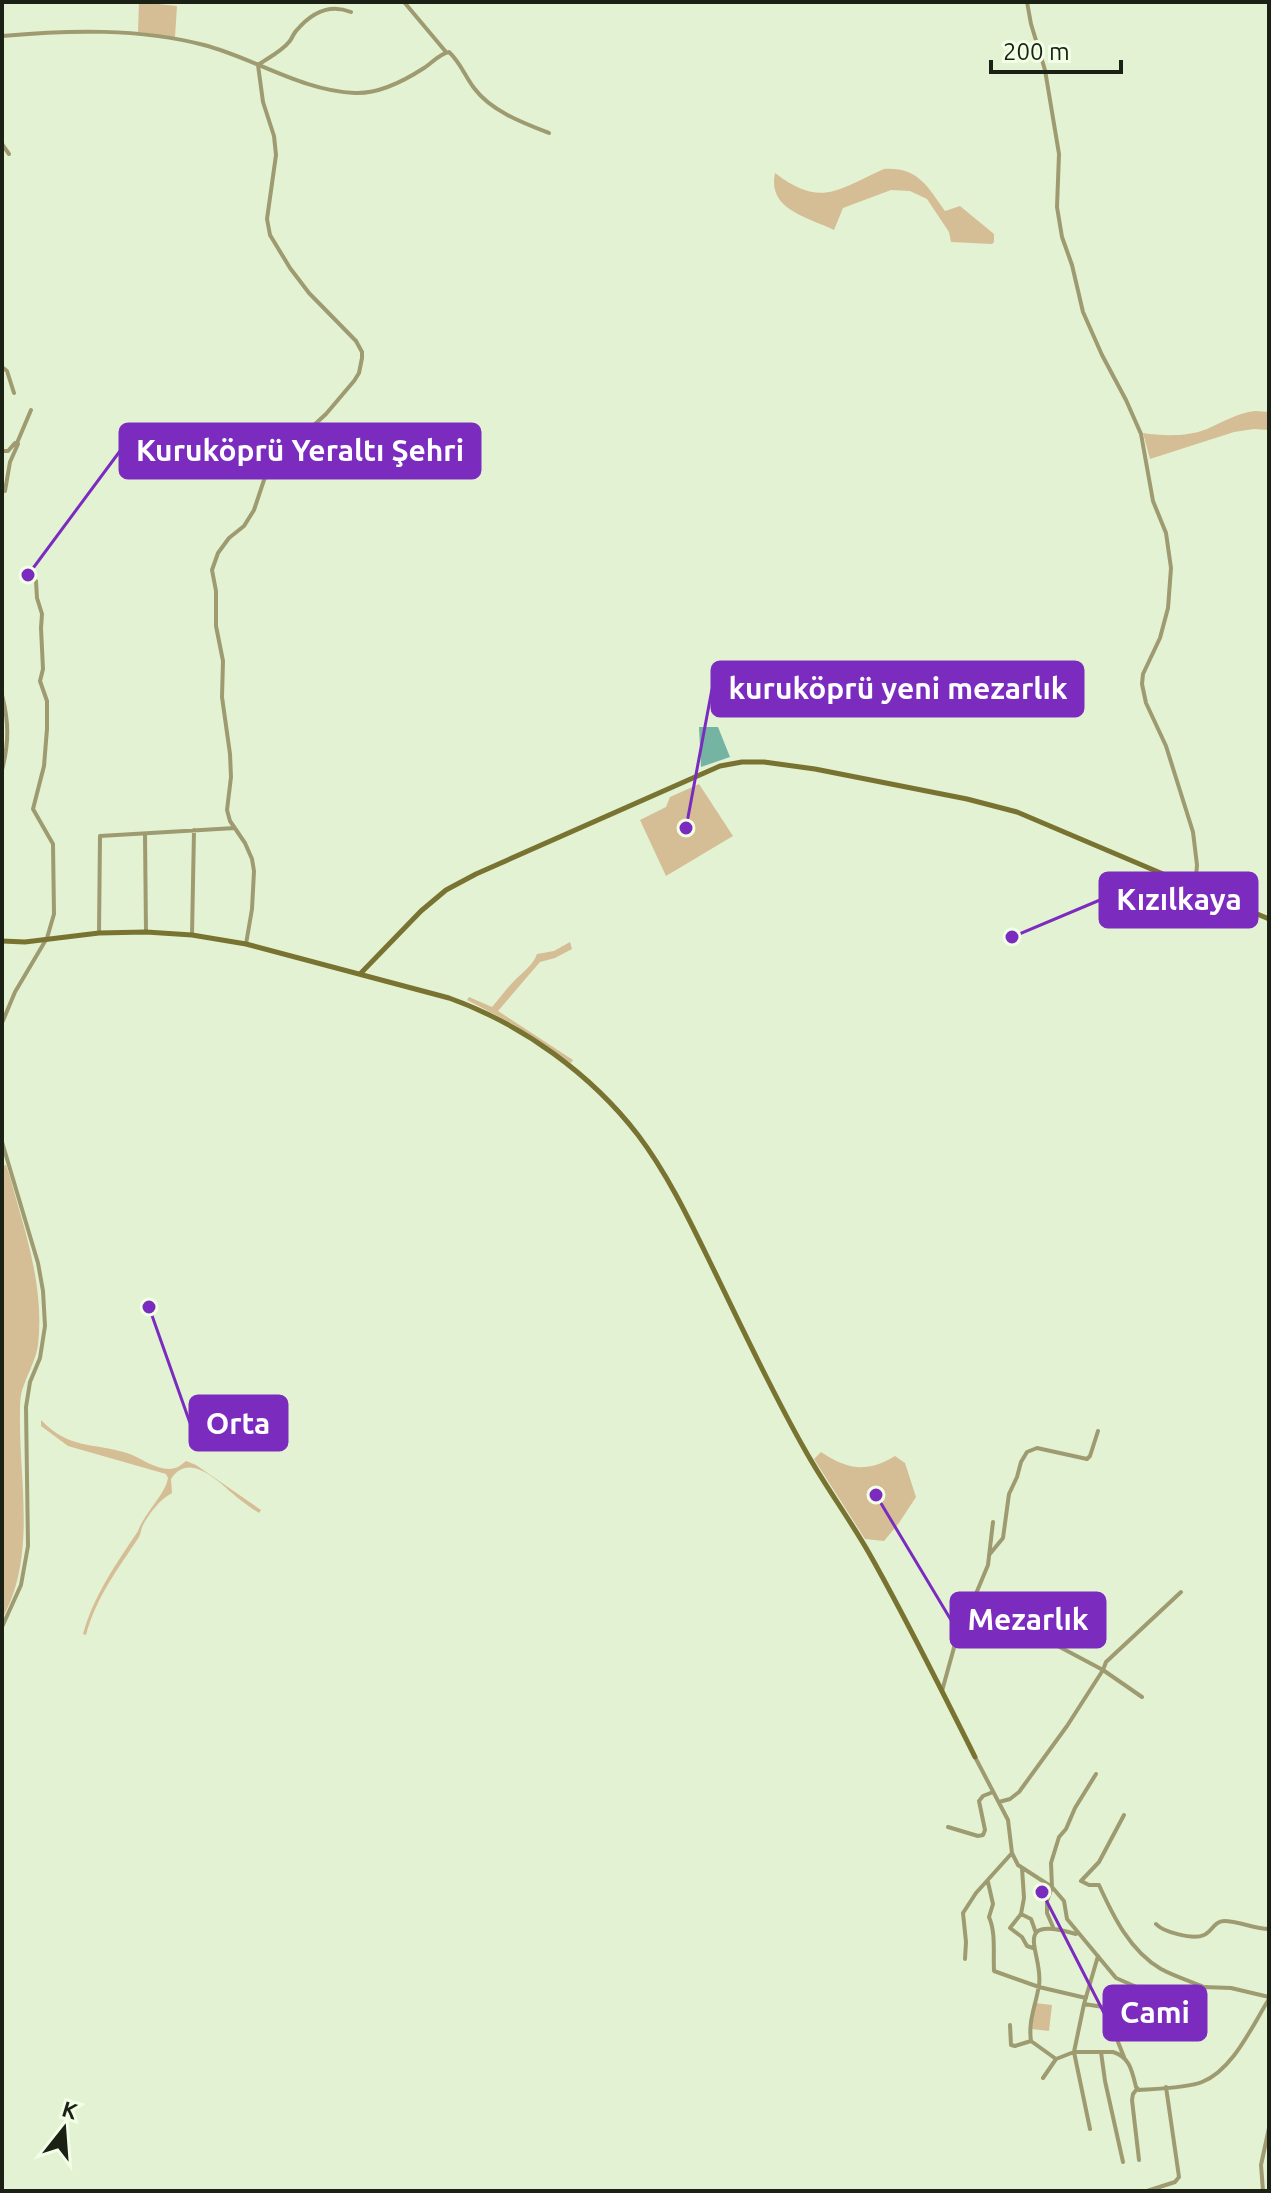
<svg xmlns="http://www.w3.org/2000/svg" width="1271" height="2193" viewBox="0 0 1271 2193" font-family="Ubuntu,sans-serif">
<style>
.green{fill:#d5be95}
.water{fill:#75b4a3}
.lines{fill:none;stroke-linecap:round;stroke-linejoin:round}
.street{stroke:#9e9b71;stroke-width:4}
.secondary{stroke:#797331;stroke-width:5}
.leader{fill:none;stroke:#7b2cbf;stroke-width:3}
.callout-dot{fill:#7b2cbf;stroke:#f2fee5;stroke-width:3}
.callout{fill:#7b2cbf;stroke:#7b2cbf;stroke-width:3}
.callout-label{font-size:30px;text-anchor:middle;font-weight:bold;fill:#fff}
</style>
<rect width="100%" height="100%" fill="#e3f2d3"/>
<path class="green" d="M139 2 177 6 175 37 138 32Z
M884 169C918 167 927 186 945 211L960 206 994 234V242L992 244 951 242 949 232 927 199 910 191 891 190 843 208 834 230C808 217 767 210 775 173 821 208 837 190 884 169Z
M1255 411 1269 412V430L1254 429 1234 432 1150 459 1143 433C1163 436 1187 437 1207 429 1223 422 1237 413 1255 411Z
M699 784 733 836 666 876 640 820 666 807 670 797Z
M570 942 572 949 555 958 540 962 498 1011 573 1060 571 1063 511 1023 467 1000 469 997 492 1007C500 998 507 988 515 980 524 971 533 965 537 954L554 951Z
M6 1165C10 1175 12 1185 15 1195 29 1243 44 1294 38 1345 36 1359 29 1371 24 1385 20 1394 20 1405 20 1415 19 1482 37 1557 2 1619V1166Z
M41 1420C70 1450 92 1442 127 1453 141 1458 155 1469 169 1469 176 1469 180 1466 186 1461L196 1465 261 1510 259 1513C249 1507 240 1500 232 1493 216 1479 188 1452 171 1479L172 1493C160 1499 149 1514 143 1525 141 1529 141 1533 139 1537 118 1569 96 1597 86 1635L83 1634C94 1595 116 1564 138 1531 144 1514 166 1493 168 1478L166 1474 68 1446 41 1426Z
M821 1452C848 1470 867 1473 895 1456L905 1463 916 1497 899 1523 884 1541 865 1539 814 1459Z
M1035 2003 1052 2005 1049 2031 1032 2029Z"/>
<path class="water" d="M699 727H718L730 757 701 767Z"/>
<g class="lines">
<path class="street" d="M404 2 446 52
M1027 2 1031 24 1045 70 1059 154 1057 207 1062 237 1072 265 1083 312 1102 355 1126 400 1141 434 1153 501 1166 533 1171 568 1168 608 1160 638 1143 674 1142 684 1146 703 1166 746 1193 832 1197 865 1195 888
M2 36C68 30 139 28 204 45 254 58 302 91 355 93 379 94 404 81 424 68 432 63 439 54 449 52 460 62 465 76 474 88 491 111 523 123 549 133
M2 144 9 154
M2 367 7 371 14 393
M17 443 31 410
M2 451H8L15 443 18 444 10 462 5 491
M2 695C9 722 9 743 2 770
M145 835 146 932
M99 933 100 836 235 828
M192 935 194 830
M246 944 252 909 254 871 252 859 245 843 230 821 227 810 231 777 230 754 222 697 223 661 216 626V591L212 570 218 553 229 538 244 526 254 510 266 474 275 461 326 414 354 381 359 373 362 358V352L356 341 309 293 290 268 270 235 267 219 276 155 274 136 263 102 258 65C268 58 282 51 289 42 292 39 293 34 296 31 311 13 329 3 351 12
M2 1023 15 992 47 938 54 914 53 844 33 809 44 766 47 729V701L40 681 43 669 41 628 42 614 37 598 36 581
M2 1142 38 1263 43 1291 45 1326 40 1358 30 1382 26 1407 28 1546 21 1585 2 1627
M989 1555 1003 1538 1009 1494 1017 1477 1021 1462 1027 1452 1037 1448 1087 1459 1090 1456 1098 1431
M1041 1637 1103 1670 1142 1697
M942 1691 955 1644 988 1565 993 1522
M975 1757 1008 1820 1012 1853 1018 1865 1052 1887 1064 1901 1067 1919 1116 1978 1148 1992H1165L1204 1987 1231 1988 1269 1997
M999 1802 1010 1799 1019 1792 1067 1726 1103 1670 1106 1662 1181 1592
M1124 1815 1099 1862 1081 1881 1089 1885H1099C1113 1916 1130 1951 1161 1969 1174 1976 1189 1981 1202 1986
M948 1827 978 1836 983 1835 985 1830 979 1801 983 1796 993 1792
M1022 1868 1024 1898 1021 1914 1010 1928 1022 1937 1027 1946 1033 1948
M988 1882 993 1904 989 1917C996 1933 993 1953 994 1971L1039 1987 1086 1998
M1021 1914 1031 1919 1036 1933
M1156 1924C1163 1932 1193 1940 1204 1935 1212 1932 1214 1921 1224 1921 1239 1921 1254 1929 1269 1929
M1053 1927 1047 1913V1901L1052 1887 1051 1863 1059 1837 1066 1829 1075 1808 1096 1774
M965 1959 966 1942 963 1913 976 1893 1012 1853
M1084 2004 1155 2015
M1104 2007 1124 2057
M1010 2025 1011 2045 1015 2046 1031 2041C1028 2020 1036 2005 1039 1985 1044 1954 1008 1914 1076 1934
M1031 2041 1056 2059
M1101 2052 1105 2081 1123 2162
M1043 2078 1056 2059 1074 2052H1113C1130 2057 1132 2071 1136 2087L1139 2090C1154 2089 1188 2088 1202 2082 1233 2070 1252 2026 1269 1999
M1137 2089 1133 2094 1132 2100 1139 2160
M1090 2129 1074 2052 1084 2004 1098 1956
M1147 2191 1175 2182 1179 2177 1166 2087
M1263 2191 1261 2165 1269 2128"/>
<path class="secondary" d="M2 941 25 942 99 933 146 932 192 935 246 944 449 998C522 1024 591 1074 638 1135 666 1172 687 1215 707 1256 739 1321 769 1387 805 1450 825 1486 849 1518 869 1553 907 1620 941 1689 975 1757
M360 974 421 911 446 890 476 874 720 766 742 762H764L815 769 967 799 1017 812 1269 919"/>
</g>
<path class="leader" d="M28 575L120 451M686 828L712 689M1012 937L1100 900M149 1307L190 1423M876 1495L951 1620M1042 1892L1104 2013"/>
<g class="callout-dot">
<circle cx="28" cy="575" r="8"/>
<circle cx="686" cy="828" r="8"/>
<circle cx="1012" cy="937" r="8"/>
<circle cx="149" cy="1307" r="8"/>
<circle cx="876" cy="1495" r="8"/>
<circle cx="1042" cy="1892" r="8"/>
</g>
<g class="callout">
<rect x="120" y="424" width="360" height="54" rx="8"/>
<rect x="712" y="662" width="371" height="54" rx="8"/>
<rect x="1100" y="873" width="157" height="54" rx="8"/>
<rect x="190" y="1396" width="97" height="54" rx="8"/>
<rect x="951" y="1593" width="154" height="54" rx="8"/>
<rect x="1104" y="1986" width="102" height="54" rx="8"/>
</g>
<g class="callout-label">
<text x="300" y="461">Kuruköprü Yeraltı Şehri</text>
<text x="898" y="699">kuruköprü yeni mezarlık</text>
<text x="1179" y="910">Kızılkaya</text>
<text x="238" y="1434">Orta</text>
<text x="1028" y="1630">Mezarlık</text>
<text x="1155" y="2023">Cami</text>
</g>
<rect width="1271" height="2193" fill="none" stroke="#1c2116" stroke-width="8"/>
<g transform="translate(64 2129) rotate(17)" stroke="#f2fee5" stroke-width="6" paint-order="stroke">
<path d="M0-6L14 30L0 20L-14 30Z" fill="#1c2116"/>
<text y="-12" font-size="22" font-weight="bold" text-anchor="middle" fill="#1c2116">K</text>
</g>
<path d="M991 60v12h130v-12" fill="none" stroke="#1c2116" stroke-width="4"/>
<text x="1003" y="60" font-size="24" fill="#1c2116" stroke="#f2fee5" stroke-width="6" paint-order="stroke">200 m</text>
</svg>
